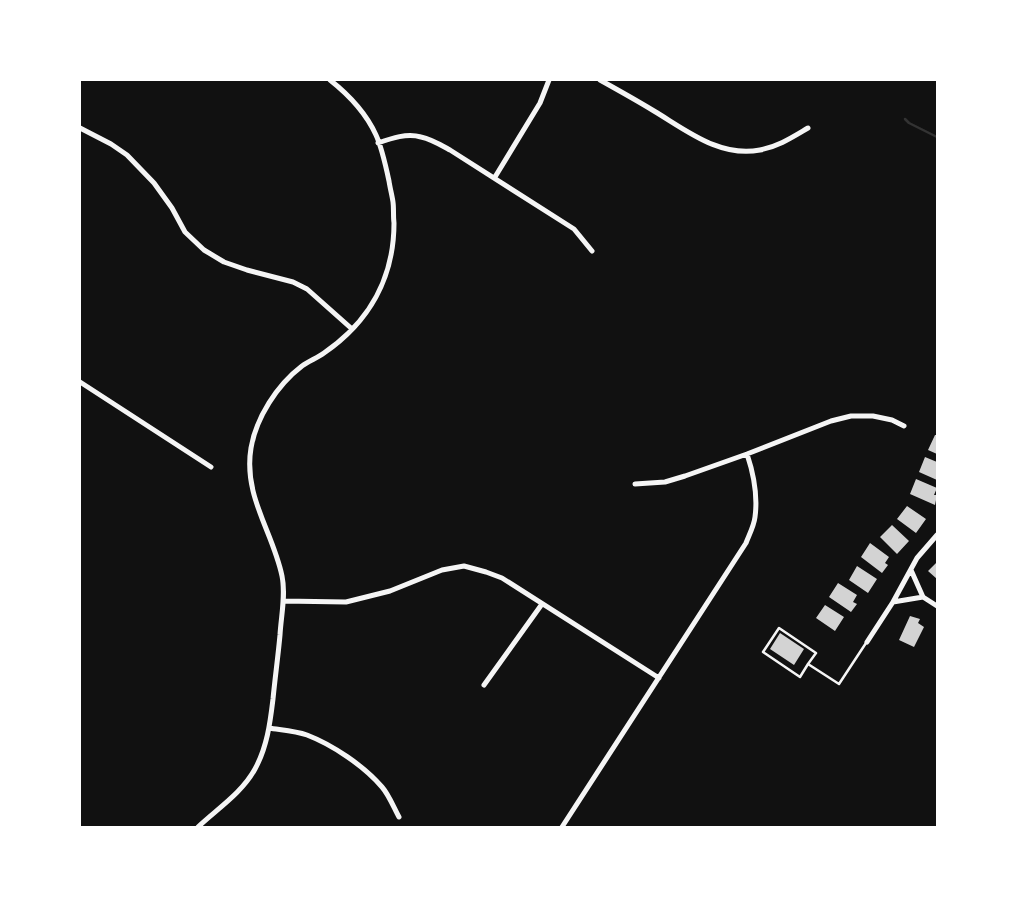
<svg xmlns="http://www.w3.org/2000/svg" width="1017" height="907" viewBox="0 0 1017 907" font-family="'Exo 2',sans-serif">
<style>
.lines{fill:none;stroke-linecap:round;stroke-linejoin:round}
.stream{stroke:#333;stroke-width:2.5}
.building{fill:#d3d3d3}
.service{stroke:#f5f5f5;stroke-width:2.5}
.minor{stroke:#f5f5f5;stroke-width:5}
</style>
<rect width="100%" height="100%" fill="#111"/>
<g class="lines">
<path class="stream" d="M905 119 909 123 937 137"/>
</g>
<path class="building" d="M935 435H937V454L928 450Z
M925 457 937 462V480L919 472Z
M916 479 937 488 934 495H937L935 505 910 494Z
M907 506 926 519 916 533 897 519Z
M892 525 909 541 897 554 880 537Z
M870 543 889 557 885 563 888 565 882 573 861 557Z
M937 562V579L928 571Z
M857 566 877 579 868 593 849 580Z
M838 583 857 595 853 602 857 604 851 612 829 597Z
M825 605 844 617 835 631 816 618Z
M910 616 920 619 918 623 924 627 914 647 899 640Z
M780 633 804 649 794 665 770 649Z"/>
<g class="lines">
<path class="service" d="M808 664 800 677 763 652 779 628 816 653 808 664 839 684 866 643"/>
<path class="minor" d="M600 80C618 90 636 100 654 111 686 130 720 158 760 150 779 146 791 138 808 128
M80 128 111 144 127 155 154 183 172 208 185 232 204 250 224 262 247 270 293 282 307 289 352 329
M378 143C392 138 407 133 421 137 431 139 441 145 450 150L574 229 592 251
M495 177 540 103 549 80
M80 382 211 467
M635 484 665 482 685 476 747 454 831 421 851 416H873L892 420 904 426
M911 570 923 597
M283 601 346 602 390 591 442 570 464 566 486 572 502 578 659 678
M893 602 923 597 937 606
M867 642 893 602 917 558 937 535
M484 685 542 604
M269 728C281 730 295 731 307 735 333 745 364 766 382 787 389 795 394 808 399 817
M198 827C217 809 242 793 255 769 267 747 270 724 273 699 275 678 278 657 280 635 281 616 286 595 282 576 273 532 243 496 251 448 256 418 277 385 302 366 309 361 317 358 324 353 369 322 394 278 394 223 393 216 394 209 393 202 392 195 390 188 389 181 386 167 382 148 376 135 366 113 349 95 330 80
M562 827 746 543C749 535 754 526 755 517 758 495 754 475 747 454"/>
</g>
<rect width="1017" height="907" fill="none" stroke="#ffffff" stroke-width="162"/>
</svg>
